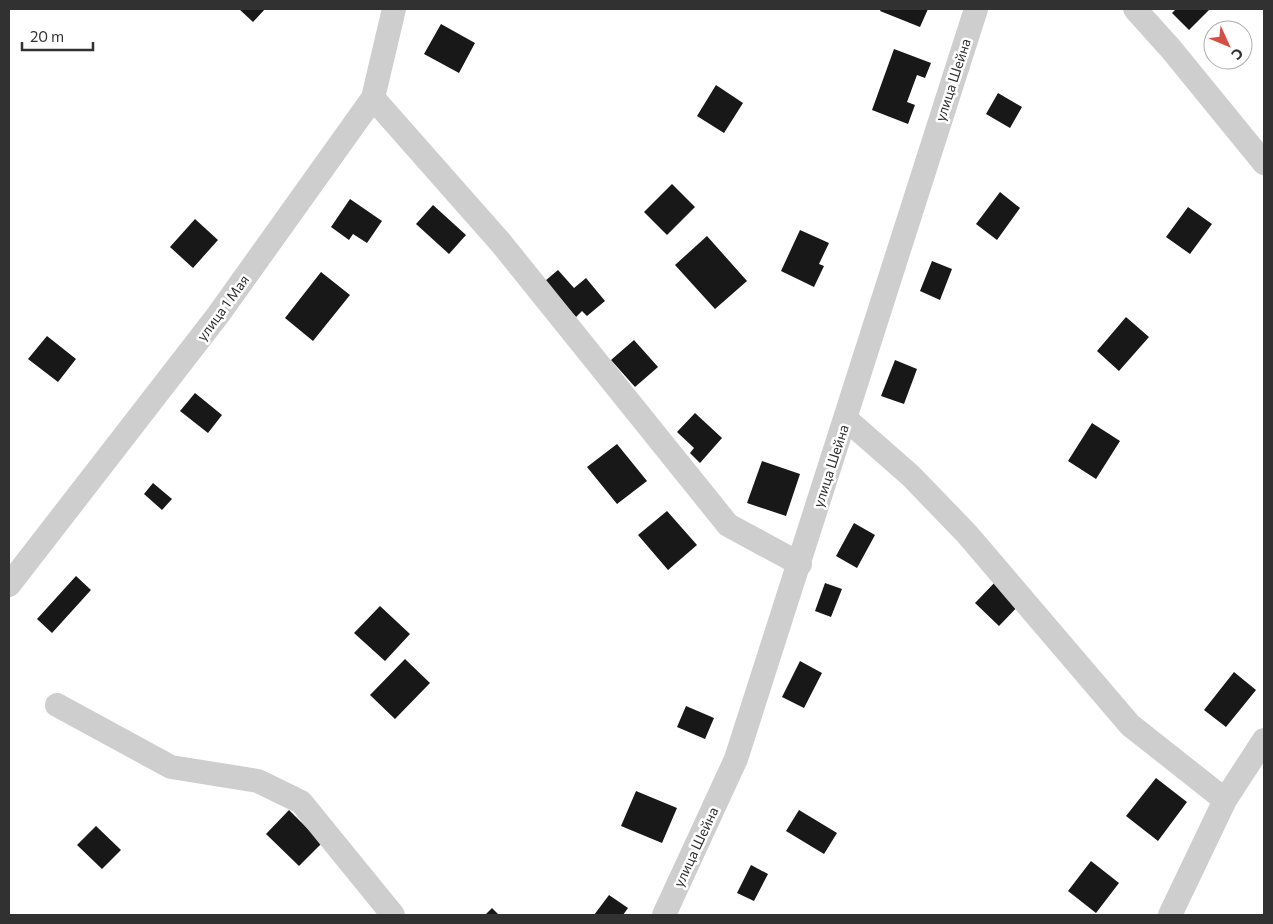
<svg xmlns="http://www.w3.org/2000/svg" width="1273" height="924" viewBox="0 0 1273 924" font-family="Commissioner,sans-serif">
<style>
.building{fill:#181818}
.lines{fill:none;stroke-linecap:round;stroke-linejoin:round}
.minor{stroke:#cecece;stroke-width:24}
.labels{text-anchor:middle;stroke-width:5;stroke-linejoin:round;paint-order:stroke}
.street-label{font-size:14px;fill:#313131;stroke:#fff}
</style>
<rect width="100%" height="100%" fill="#fff"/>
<path class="building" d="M239 9H265L253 22Z
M881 9H928L920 27 880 11Z
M1176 9H1210L1189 30 1172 13Z
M441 24 475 43 459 73 424 54Z
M894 49 931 63 925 78 917 75 907 102 915 105 908 124 872 110Z
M716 85 743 103 724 133 697 116Z
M998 93 1022 107 1010 128 986 114Z
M672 184 695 207 667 235 644 212Z
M1000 192 1020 208 997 240 976 224Z
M350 199 382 221 367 243 353 234 349 240 331 227Z
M433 205 466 235 449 254 416 224Z
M1188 207 1212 224 1190 254 1166 237Z
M195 219 218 240 193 268 170 247Z
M800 230 829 243 819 264 824 266 814 287 781 271Z
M707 236 747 281 715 309 675 265Z
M932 261 952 269 940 300 920 291Z
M558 270 574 288 586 278 605 301 587 316 582 311 576 317 545 281Z
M321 272 350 295 313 341 285 318Z
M1126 317 1149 337 1119 371 1097 351Z
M47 336 76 359 58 382 28 359Z
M634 340 658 367 635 387 611 360Z
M895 360 917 369 904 404 881 396Z
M195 393 222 415 208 433 180 411Z
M695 413 722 438 700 463 690 453 694 448 677 432Z
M1092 423 1120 441 1096 479 1068 461Z
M617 444 647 481 617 504 587 467Z
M762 461 800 474 786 516 747 503Z
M153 483 172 499 162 510 144 494Z
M667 511 697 545 668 570 638 535Z
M854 523 875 535 857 568 836 556Z
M76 576 91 590 52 633 37 619Z
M998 579 1022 602 999 626 975 603Z
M825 583 842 589 831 617 815 611Z
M380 606 410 634 385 661 354 633Z
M405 659 430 683 395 719 370 695Z
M800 661 822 673 804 708 782 697Z
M1234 672 1256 690 1226 727 1204 710Z
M686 706 714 718 705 739 677 727Z
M1156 778 1187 802 1158 841 1126 816Z
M636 791 677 808 662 843 621 826Z
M289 810 322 843 299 866 266 834Z
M799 810 837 833 824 854 786 831Z
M96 826 121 850 102 869 77 845Z
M1091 861 1119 883 1096 913 1068 891Z
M751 865 768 874 754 901 737 893Z
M609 895 628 908 623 915H594Z
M492 908 499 915H485Z"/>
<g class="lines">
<path class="minor" d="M1135 9 1171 49 1264 163
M373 98 501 243 728 525 800 564
M846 419 911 476 967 534 1130 725 1225 800
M9 585 218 315 373 98 394 9
M57 705 171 767 258 781 301 802 393 915
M664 915 736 759 976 9
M1170 915 1225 800 1264 740"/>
</g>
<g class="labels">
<g class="street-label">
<text transform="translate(953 80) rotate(-72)" y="5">улица Шейна</text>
<text transform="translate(223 308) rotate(-54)" y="5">улица 1 Мая</text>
<text transform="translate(831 466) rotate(-72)" y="5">улица Шейна</text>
<text transform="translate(696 847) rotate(-65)" y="5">улица Шейна</text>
</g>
</g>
<rect width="1273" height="924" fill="none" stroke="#313131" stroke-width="20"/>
<g transform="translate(1228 45) rotate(134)"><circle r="24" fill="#ffffff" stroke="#adadad"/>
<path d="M0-4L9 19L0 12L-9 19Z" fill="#d44f46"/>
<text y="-8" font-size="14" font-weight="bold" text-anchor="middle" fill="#313131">С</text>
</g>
<path d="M22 42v8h71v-8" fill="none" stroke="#313131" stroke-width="2.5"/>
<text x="30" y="42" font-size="15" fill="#313131" stroke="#ffffff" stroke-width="4" paint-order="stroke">20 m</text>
</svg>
